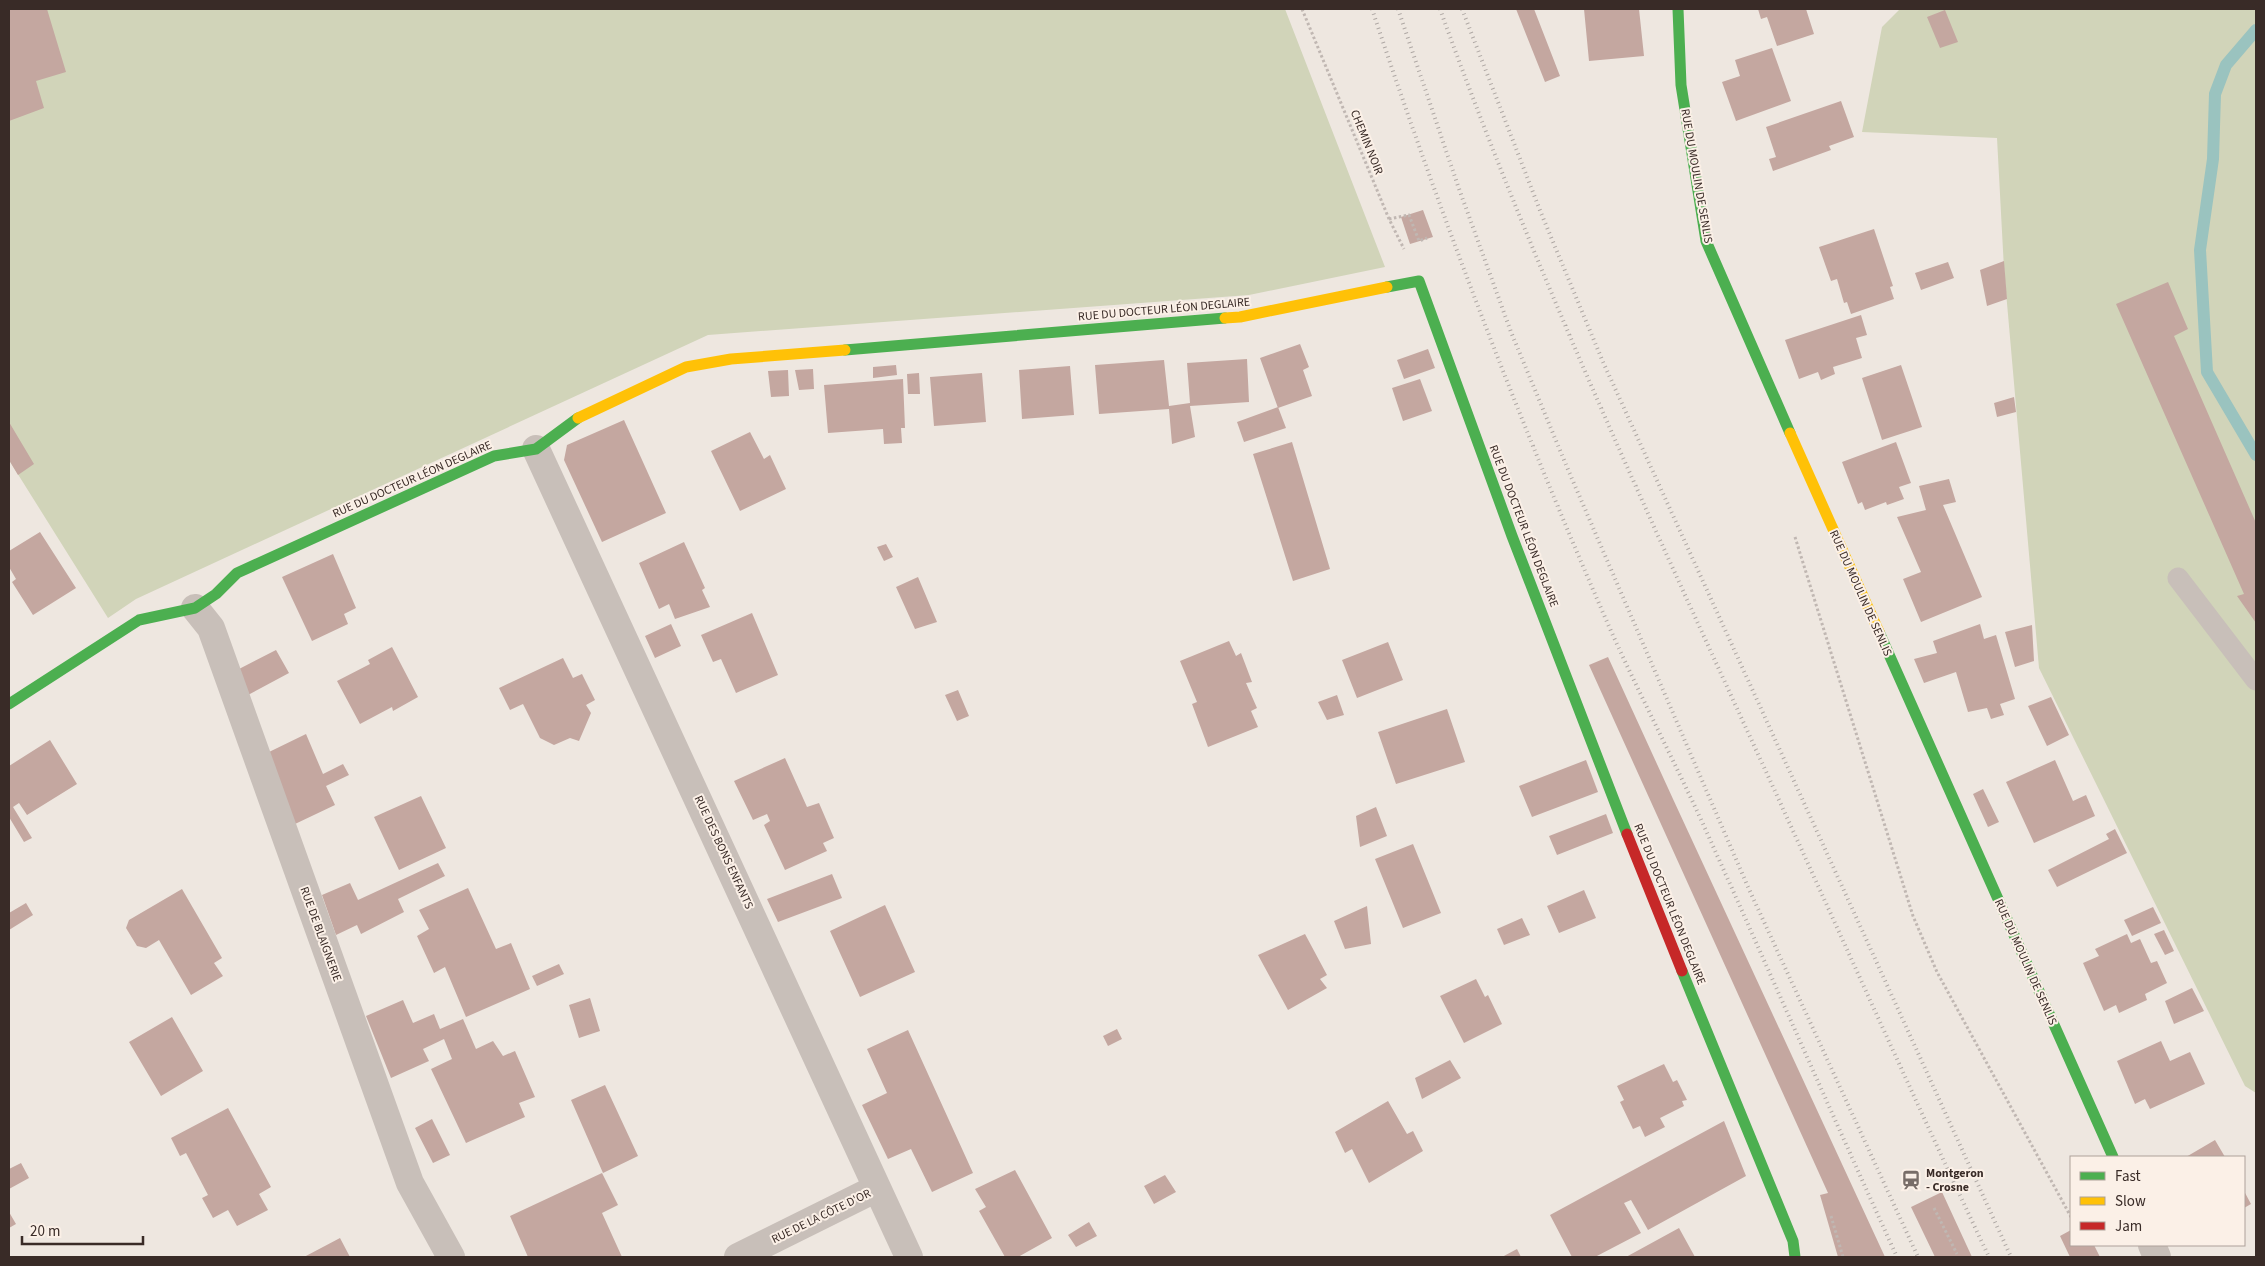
<svg xmlns="http://www.w3.org/2000/svg" width="2265" height="1266" viewBox="0 0 2265 1266" font-family="'Source Sans 3',sans-serif">
<style>
.green{fill:#d1d4b9}
.lines{fill:none;stroke-linecap:round;stroke-linejoin:round}
.stream{stroke:#9ac3bf;stroke-width:12}
.building{fill:#c4a7a0}
.path{stroke:#c0b7b2;stroke-width:3;stroke-dasharray:2.5 2.5;stroke-linecap:butt}
.lane{stroke:#c8bfb9;stroke-width:21}
.street{stroke:#c8bfb9;stroke-width:28}
.fast{stroke:#4caf50;stroke-width:11}
.slow{stroke:#ffc107;stroke-width:11}
.jam{stroke:#c62828;stroke-width:11}
.rail{stroke:#afa8a4;stroke-width:4;stroke-dasharray:1 4;stroke-linecap:butt}
.labels{text-anchor:middle;stroke-width:4;stroke-linejoin:round;paint-order:stroke}
.street-label{font-size:12px;fill:#392b27;stroke:#fbf0e7}
.poi-label{font-size:12px;font-weight:bold;fill:#392b27;stroke:#fbf0e7;text-anchor:start}
</style>
<rect width="100%" height="100%" fill="#eee7e0"/>
<path class="green" d="M9 9H1285L1385 267 1249 295 708 335 136 599 108 618 9 460Z
M1900 9H2256V1093L2245 1086 2039 668 2004 269 1997 138 1862 132 1882 27Z"/>
<g class="lines">
<path class="stream" d="M2256 30 2226 65 2215 94 2213 159 2200 250 2207 372 2256 455"/>
</g>
<path class="building" d="M9 9H47L66 72 36 81 44 108 9 121Z
M1516 9H1534L1560 76 1545 82Z
M1584 9H1639L1644 56 1589 61Z
M1758 9H1806L1814 34 1777 46 1767 17 1761 19Z
M1945 10 1958 42 1940 48 1927 17Z
M1772 48 1791 101 1736 121 1722 82 1740 76 1735 60Z
M1841 101 1854 137 1829 146 1831 150 1773 171 1769 159 1776 157 1766 127Z
M1423 210 1433 237 1410 244 1401 217Z
M1874 229 1893 286 1890 287 1894 299 1851 314 1847 302 1844 303 1837 279 1831 281 1819 247Z
M2004 261 2007 299 1987 306 1980 270Z
M1948 262 1954 278 1921 290 1915 273Z
M2168 282 2188 329 2174 336 2256 523V623L2237 596 2244 594 2116 304Z
M1861 315 1867 335 1856 338 1862 358 1833 367 1835 374 1821 380 1818 372 1799 379 1785 340Z
M1300 344 1309 367 1303 370 1312 396 1278 408 1260 358Z
M1428 349 1435 368 1404 379 1397 360Z
M1247 359 1249 402 1190 406 1195 437 1172 444 1169 409 1099 414 1095 365 1164 360 1169 406 1190 403 1187 363Z
M896 365 897 375 873 378V367Z
M1901 365 1922 427 1882 440 1862 378Z
M1070 366 1074 415 1022 419 1019 370Z
M813 369 814 389 799 390 795 370Z
M788 370 789 396 771 397 768 371Z
M919 373 920 394H908L907 374Z
M982 373 986 422 934 426 930 377Z
M903 379 905 428H901L902 443 884 444 883 429 828 433 824 385Z
M1420 379 1432 411 1403 421 1392 388Z
M2014 397 2016 412 1997 417 1994 403Z
M1278 407 1286 428 1244 442 1237 422Z
M624 420 666 513 602 542 564 460 567 445Z
M9 422 34 464 18 475 9 460Z
M750 432 764 459 770 455 786 489 740 511 711 451Z
M1292 442 1330 569 1293 581 1253 454Z
M1896 442 1911 483 1899 487 1904 499 1887 505 1886 502 1865 510 1862 502 1858 504 1842 462Z
M1949 479 1956 502 1943 505 1982 597 1921 622 1903 579 1921 572 1897 517 1926 510 1919 486Z
M40 532 76 588 33 615 12 582 16 579 9 567V551Z
M684 542 705 588 702 590 710 607 675 619 669 604 659 609 639 563Z
M886 544 893 557 884 561 877 547Z
M333 554 356 608 344 614 348 624 312 641 282 577Z
M918 577 937 622 915 629 896 587Z
M752 613 778 675 736 693 721 659 713 662 701 635Z
M671 624 681 646 655 658 645 636Z
M1980 624 1984 639 1996 635 2015 699 2000 704 2004 715 1991 719 1987 708 1968 712 1956 672 1924 683 1914 659 1937 653 1933 641Z
M2032 625 2034 661 2015 667 2005 632Z
M1229 641 1236 656 1241 653 1252 682 1246 683 1257 708 1251 711 1258 727 1208 747 1192 704 1197 702 1180 661Z
M1388 642 1403 680 1357 698 1342 660Z
M392 647 418 697 393 711 392 707 360 724 337 681 370 664 368 660Z
M276 650 289 673 248 695 239 669Z
M1608 657 1673 799 1885 1257H1838L1820 1195 1828 1193 1589 665Z
M563 658 573 678 582 674 595 700 586 705 591 713 579 741 570 738 554 745 540 738 523 704 510 710 499 688Z
M958 690 969 716 957 721 945 695Z
M1337 695 1344 715 1327 720 1318 702Z
M2051 697 2069 735 2047 746 2028 706Z
M1447 709 1465 762 1396 784 1378 732Z
M306 734 323 774 343 764 349 775 326 786 335 805 295 824 269 752Z
M50 740 77 784 27 815 19 803 13 807 32 838 24 842 9 817V766Z
M785 758 807 807 819 803 834 838 823 843 827 851 785 870 764 825 770 821 767 814 753 820 734 781Z
M1586 760 1598 792 1532 817 1519 786Z
M2055 760 2073 801 2086 795 2095 816 2034 843 2006 782Z
M1983 789 1999 822 1988 827 1973 794Z
M421 796 446 848 399 870 374 817Z
M1376 807 1387 836 1360 847 1356 816Z
M1606 814 1613 833 1557 855 1549 836Z
M2115 829 2127 853 2057 887 2048 870 2109 839 2106 834Z
M1413 844 1441 913 1403 928 1375 859Z
M438 863 445 876 398 899 404 912 361 934 357 925 336 935 322 895 350 883 358 900Z
M832 874 842 898 778 922 767 899Z
M468 888 496 949 511 943 530 989 466 1017 445 967 434 973 417 936 429 929 419 910Z
M182 889 222 958 214 963 223 976 191 995 159 940 146 948 137 946 126 928 129 920Z
M1584 890 1596 918 1559 933 1547 906Z
M26 903 33 915 9 930V913Z
M885 905 915 972 860 997 830 931Z
M1367 906 1371 944 1345 949 1334 921Z
M2153 907 2161 923 2132 936 2124 920Z
M1522 918 1530 935 1504 945 1497 929Z
M2164 930 2174 951 2165 955 2154 934Z
M1305 934 1327 975 1320 979 1327 988 1288 1010 1258 955Z
M2127 934 2131 943 2140 939 2151 963 2157 961 2167 983 2145 994 2147 1000 2119 1013 2116 1005 2104 1011 2083 963 2099 956 2095 949Z
M559 964 564 974 537 986 532 976Z
M1476 979 1485 997 1488 995 1502 1024 1464 1043 1440 996Z
M2192 988 2204 1011 2174 1024 2165 1001Z
M590 998 600 1031 579 1038 569 1005Z
M403 1000 413 1023 434 1014 440 1029 463 1019 476 1049 493 1041 503 1056 515 1051 535 1097 519 1103 525 1117 466 1143 431 1069 452 1059 444 1039 423 1049 429 1061 391 1078 366 1016Z
M172 1017 203 1071 161 1096 129 1042Z
M1117 1029 1122 1039 1108 1046 1103 1036Z
M908 1030 973 1173 932 1192 911 1149 888 1159 862 1105 887 1093 867 1049Z
M2161 1041 2170 1061 2190 1052 2205 1084 2150 1109 2145 1099 2135 1104 2117 1061Z
M1450 1060 1461 1078 1422 1099 1415 1078Z
M1664 1064 1673 1082 1677 1080 1687 1100 1682 1101 1684 1106 1660 1118 1665 1127 1645 1137 1640 1126 1633 1129 1620 1102 1624 1100 1617 1086Z
M605 1085 638 1156 603 1173 571 1100Z
M1388 1101 1407 1134 1413 1131 1423 1151 1369 1183 1352 1149 1345 1153 1335 1132Z
M228 1108 271 1187 259 1194 268 1210 237 1226 228 1210 213 1218 202 1198 208 1195 186 1153 180 1156 171 1138Z
M432 1119 450 1155 433 1163 415 1128Z
M1724 1121 1746 1176 1648 1230 1631 1200 1624 1203 1641 1233 1595 1257H1572L1550 1215Z
M2215 1140 2225 1157H2186Z
M21 1163 29 1178 9 1189V1169Z
M1015 1170 1052 1238 1018 1257H1005L979 1211 986 1207 975 1189Z
M602 1173 618 1205 602 1213 622 1257H528L510 1216Z
M1165 1175 1176 1192 1154 1204 1144 1186Z
M2244 1191 2251 1204 2244 1208Z
M1942 1192 1972 1257H1935L1911 1207Z
M9 1212 16 1224 9 1228Z
M1089 1222 1097 1236 1076 1247 1068 1235Z
M1679 1228 1695 1257H1626Z
M2071 1230V1245H2094L2100 1257H2070L2060 1236Z
M340 1238 350 1257H304Z
M1517 1249 1521 1257H1502Z"/>
<g class="lines">
<path class="path" d="M1302 9 1389 219 1404 249
M1389 219 1409 215 1419 241 1427 238
M1795 537 1913 916 1937 972 2071 1217
M1934 1208 1957 1254
M1831 1216 1843 1257"/>
<path class="lane" d="M2178 578 2256 680"/>
<path class="street" d="M536 449 909 1257
M195 608 211 628 410 1183 451 1257
M2152 1245 2157 1257
M738 1257 877 1188"/>
<path class="fast" d="M1678 9 1681 85 1706 241 1790 433
M1387 287 1419 281 1512 536 1627 834
M845 350 1225 318
M1879 632 2113 1157
M9 704 139 620 195 608 216 594 237 573 494 456 536 449 578 418
M1682 971 1793 1241 1795 1257"/>
<path class="slow" d="M1225 318 1240 317 1387 287
M578 418 686 367 731 359 845 350
M1790 433 1879 632"/>
<path class="jam" d="M1627 834 1682 971"/>
<path class="rail" d="M1372 9C1442 220 1522 428 1611 631 1642 700 1677 766 1708 835 1771 975 1833 1117 1897 1257
M1398 9 1458 186 1511 332 1569 472 1748 887 1918 1257
M1440 9C1528 254 1637 491 1746 728 1827 904 1906 1082 1989 1257
M1462 9 1541 213 1603 362 2011 1257"/>
</g>
<defs>
<symbol id="station-bare" viewBox="-9 -9 18 18"><path d="M-3-6H3Q5-6 5-4V2Q5 4 3 4L4.5 6H3L1.5 4h-3L-3 6H-4.5L-3 4Q-5 4-5 2V-4Q-5-6-3-6ZM-3.5-4v3h7v-3ZM-3.5 1v1.5H-2V1ZM2 1v1.5H3.5V1Z" fill="#786d68" stroke="#fbf0e7" stroke-width="2.5" paint-order="stroke"/></symbol>
</defs>
<g fill-rule="evenodd">
<use href="#station-bare" x="1897" y="1166" width="28" height="28"/>
</g>
<g class="labels">
<g class="street-label">
<text transform="translate(1367 142) rotate(68)" y="4">CHEMIN NOIR</text>
<text transform="translate(1697 176) rotate(80)" y="4">RUE DU MOULIN DE SENLIS</text>
<text transform="translate(1164 309) rotate(-5)" y="4">RUE DU DOCTEUR LÉON DEGLAIRE</text>
<text transform="translate(412 479) rotate(-24)" y="4">RUE DU DOCTEUR LÉON DEGLAIRE</text>
<text transform="translate(1524 526) rotate(69)" y="4">RUE DU DOCTEUR LÉON DEGLAIRE</text>
<text transform="translate(1861 593) rotate(66)" y="4">RUE DU MOULIN DE SENLIS</text>
<text transform="translate(724 852) rotate(65)" y="4">RUE DES BONS ENFANTS</text>
<text transform="translate(1670 904) rotate(68)" y="4">RUE DU DOCTEUR LÉON DEGLAIRE</text>
<text transform="translate(321 934) rotate(70)" y="4">RUE DE BLAIGNERIE</text>
<text transform="translate(2026 962) rotate(66)" y="4">RUE DU MOULIN DE SENLIS</text>
<text transform="translate(821 1216) rotate(-26)" y="4">RUE DE LA CÔTE D'OR</text>
</g>
<g class="poi-label">
<text x="1926" y="1177">Montgeron<tspan x="1926" dy="14">- Crosne</tspan></text>
</g>
</g>
<rect width="2265" height="1266" fill="none" stroke="#392b27" stroke-width="20"/>
<rect x="2070" y="1156" width="175" height="90" fill="#fbf0e7" stroke="#ada19a"/>
<rect x="2080" y="1172" width="25" height="8" fill="#4caf50" stroke="#ada19a"/>
<text x="2115" y="1181" font-size="15" fill="#392b27">Fast</text>
<rect x="2080" y="1197" width="25" height="8" fill="#ffc107" stroke="#ada19a"/>
<text x="2115" y="1206" font-size="15" fill="#392b27">Slow</text>
<rect x="2080" y="1222" width="25" height="8" fill="#c62828" stroke="#ada19a"/>
<text x="2115" y="1231" font-size="15" fill="#392b27">Jam</text>
<path d="M22 1236v8h121v-8" fill="none" stroke="#392b27" stroke-width="2.5"/>
<text x="30" y="1236" font-size="15" fill="#392b27" stroke="#fbf0e7" stroke-width="4" paint-order="stroke">20 m</text>
</svg>
